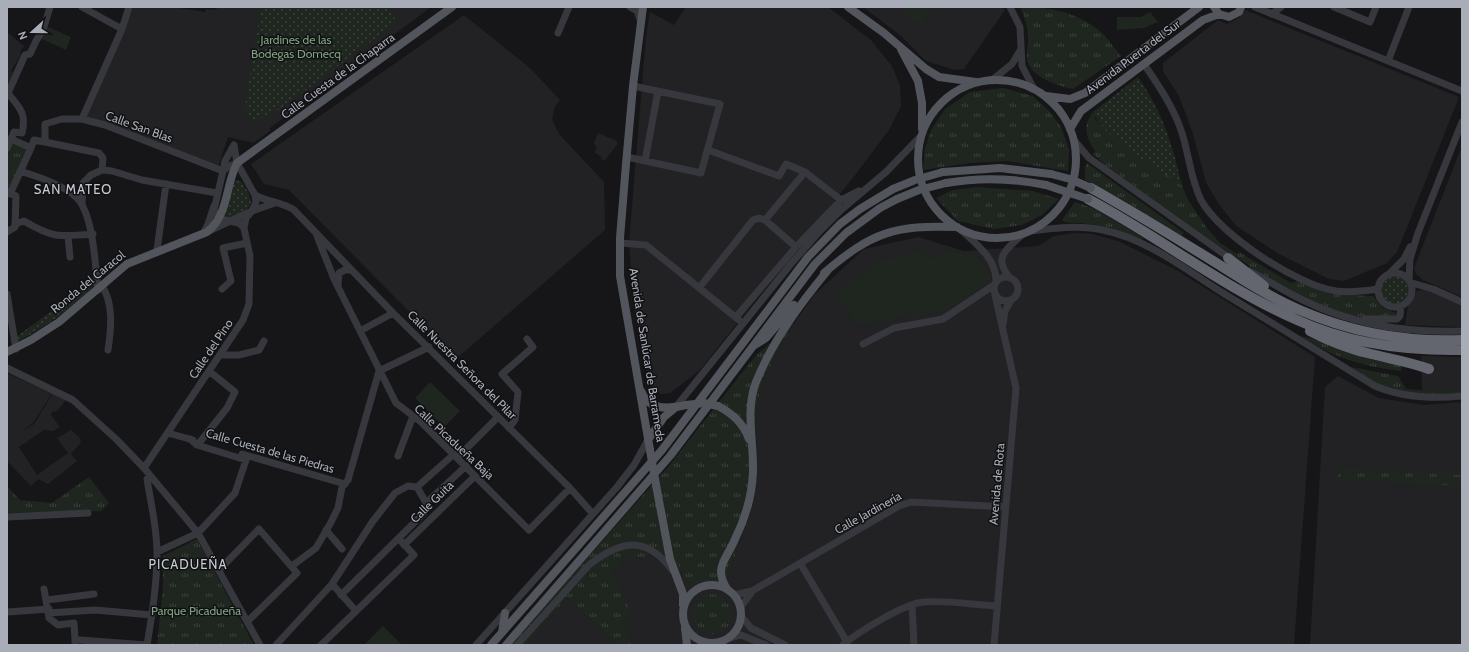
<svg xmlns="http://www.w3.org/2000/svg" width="1469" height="652" viewBox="0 0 1469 652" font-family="Cabin,sans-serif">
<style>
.built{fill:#222225}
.grass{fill:url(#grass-tufts)}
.garden{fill:url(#garden-dots)}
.pitch{fill:#1e261f}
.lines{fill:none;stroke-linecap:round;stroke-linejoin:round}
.minor{stroke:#37383d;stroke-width:7}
.major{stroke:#53555c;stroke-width:8}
.highway{stroke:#63666e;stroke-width:10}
.major-bridge{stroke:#53555c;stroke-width:8}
.labels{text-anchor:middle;stroke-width:3;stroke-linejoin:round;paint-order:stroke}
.park-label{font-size:12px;fill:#7fa381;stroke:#111113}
.street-label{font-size:12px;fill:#a8adb8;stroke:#111113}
.neighbourhood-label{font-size:13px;letter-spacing:1px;fill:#c9ccd4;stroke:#111113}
</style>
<defs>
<pattern id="grass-tufts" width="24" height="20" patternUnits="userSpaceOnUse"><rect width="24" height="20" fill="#1e261f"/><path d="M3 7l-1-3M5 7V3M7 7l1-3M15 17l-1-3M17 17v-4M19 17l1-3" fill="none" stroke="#3c433d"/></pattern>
<pattern id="garden-dots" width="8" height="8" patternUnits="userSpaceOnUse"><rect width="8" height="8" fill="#1e261f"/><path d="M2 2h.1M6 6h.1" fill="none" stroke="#3c433d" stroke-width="1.8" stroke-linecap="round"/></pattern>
</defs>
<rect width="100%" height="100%" fill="#161618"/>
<path class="built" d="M133 7H173L205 12 206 9 215 10 219 7H431L270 128V131L254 143 228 137 218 167 86 116Z
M686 7H828L871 40 892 66 900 86 901 106 889 130 852 179 699 371 670 393 661 394 652 387 635 317 629 243 646 36 650 12 674 25Z
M863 7H1002L1005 10 964 69 955 70 926 61 900 35Z
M1245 10 1459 97 1397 252 1387 263 1344 281 1329 279 1279 254 1236 226 1218 203 1206 182 1193 134 1179 96 1163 71V63L1218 20 1227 24 1239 18Z
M464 15 530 68 560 100 555 107 552 120 560 135 604 182 605 230 456 359 289 190 264 184 251 164Z
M7 32 25 47 22 48 20 52 21 54 11 71 13 73 7 85Z
M598 133 617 141V145L604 161 601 159 602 157 594 152 597 149 594 143Z
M1462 146V297L1423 280 1416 274 1414 268Z
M1075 233 1092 234 1118 241 1178 271 1315 357 1294 645H633L622 620 612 573 623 561 663 553 679 566 683 575 711 580 728 577 755 498 757 402 764 378 794 323 815 294 864 249 918 237 964 251 1038 246 1054 236Z
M1427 289 1462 305V327L1405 325 1408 306 1417 291Z
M1421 356 1462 357V388L1433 391 1422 390Z
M7 373 52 394 33 423 21 432 34 424 54 392 67 399 56 412 53 411 51 415 60 427 53 431 44 430 19 447 37 475 68 453 57 438 71 430 79 437 81 441 79 445 71 454 77 461 48 484 38 479 31 486 7 461Z
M1338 376 1379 398 1424 405 1462 402V645H1310L1325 387Z
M567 598 618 645H527Z"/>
<path class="grass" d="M1020 7C1050 7 1077 12 1101 32 1108 38 1114 48 1121 56L1073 89C1058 86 1029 77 1027 58 1026 53 1028 48 1028 43 1029 29 1025 19 1020 7Z
M1003 88 1033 96 1049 111 1061 127 1069 149 1068 171 1007 161 969 163 923 170 925 148 931 130 945 109 970 92Z
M1093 112 1095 119 1116 139 1182 185 1188 200 1207 228 1220 243 1237 254 1239 252 1291 283 1298 281 1330 294 1373 296 1383 308 1398 314 1397 317 1373 318 1351 316 1307 300 1276 283 1219 246 1105 165 1093 154 1095 151C1086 137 1082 126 1093 112Z
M11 143 28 150 10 191 7 190V153Z
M1087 163 1184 233 1182 236 1116 196 1085 180V167Z
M976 187 1033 191 1059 199 1042 215 1022 225 994 229 958 221 936 198 953 190Z
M1075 202 1095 209 1145 239C1134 239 1125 232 1115 229 1098 224 1082 223 1065 222L1062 220Z
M794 323 764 378 757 402 755 498 728 577 688 587 679 566 663 553 623 561 612 573 631 612 622 620 633 645H618L567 598 527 645H510L668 467 756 355Z
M1300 336 1317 340 1370 359 1402 366 1401 371C1361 366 1333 357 1300 336Z
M1351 367 1398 376 1406 389 1433 391 1462 388V393C1434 394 1406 397 1380 385 1370 380 1360 373 1351 367Z
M1345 469 1462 475V486L1336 479 1339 473Z
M89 477 109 503 101 511 7 513V486L20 500 52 503Z
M197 539 254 645H157L163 586V556Z
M692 614a20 20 0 1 1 40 0a20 20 0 1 1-40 0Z"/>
<path class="garden" d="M261 7H387L397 22 282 108 257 120 250 118 245 106Z
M1138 77C1163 113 1172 143 1182 185 1159 169 1101 136 1093 112Z
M237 180 241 181C257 204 254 208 230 218L225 217 233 181Z
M1381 290a14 14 0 1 1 28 0a14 14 0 1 1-28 0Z
M95 279 94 285C74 308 45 326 19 341L17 340 16 337Z"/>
<path class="pitch" d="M906 7H934L922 25 902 12Z
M1150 12 1158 22 1144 28 1117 30V17H1141Z
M48 27 71 37 66 50 42 39Z
M917 250 929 260 948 251 975 255 990 274V281L948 309 920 317 916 318 912 314 859 326 836 293 880 262Z
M430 382 460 411 444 427 415 398Z
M383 626 402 645H364Z"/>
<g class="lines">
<path class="minor" d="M82 7 122 29
M630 7 637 11 641 22
M1010 7 1020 27 1022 66 1033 87
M1255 7 1462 91
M1334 7 1370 22 1376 7
M1272 14 1281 7
M558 33 569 7
M1388 61 1409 7
M1144 64C1158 85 1173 106 1181 130 1189 153 1190 178 1201 200 1219 234 1298 286 1336 291 1350 293 1364 291 1378 289
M992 80 1012 64 1021 49
M7 92C19 107 27 113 22 133L14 132 11 139
M8 93 25 55 30 54 36 41 43 30 50 7
M82 119 122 29 129 7
M1074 140 1089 158 1231 259
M45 142 99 153 103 158 102 170
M7 148 11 139 31 148 10 194
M31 148 34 140 45 142V124L62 119H82L105 125 223 171 225 161 234 145
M708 150 779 176 786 164 805 172
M627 157 701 173 720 104 633 86
M645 161 658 91
M237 163 229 166 223 171 214 210 220 219 239 223 244 228
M20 171C39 177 61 184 76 197 94 214 95 266 98 290
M255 195C268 202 282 202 294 210L393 313 570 488 593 514
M82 204 83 183 91 175 102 170 112 171 142 180 217 193
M765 220 805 172 841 200
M15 224 24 221C52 238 60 237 93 234
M209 231 252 211 275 203
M962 231C977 244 997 260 996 282
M1030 231C1054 228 1079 225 1103 230 1147 239 1185 269 1223 293 1273 324 1324 355 1375 386 1403 398 1432 399 1462 396
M7 232 15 227 16 196 7 192
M203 234 208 224 214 206
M68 236 70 257
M317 236 334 279 396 403 421 422 529 530 570 488
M620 243 646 245 739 320
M157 250 166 184
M1250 271C1269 281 1287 293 1307 302 1355 325 1409 333 1462 331
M1378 290a17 17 0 1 1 34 0a17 17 0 1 1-34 0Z
M1390 273 1404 259 1410 247
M994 289a12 12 0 1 1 24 0a12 12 0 1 1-24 0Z
M1010 278C992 257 1007 249 1023 234
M1409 280 1410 259 1418 233 1462 122
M1412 283 1433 289 1462 302
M102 286C114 304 111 330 108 350
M338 286 339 273 345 270H351
M699 288 753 220 759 218 765 220 796 247
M222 289 231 281 223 248 247 243
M7 294 16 349
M736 317 796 247 841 200 859 191
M1365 319H1397L1400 316 1401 306
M1003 324 1005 311 1011 300
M360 331 393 313
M863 344 894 328 943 319 994 285
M220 355H239L259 350 264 341
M7 368 73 400 116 439 144 468 198 533 260 645
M675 408 790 265 819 232 842 209 886 172 919 138
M509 428 515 420 518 392 502 374 533 347 527 339
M168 433 193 440
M200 442 227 408 235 392 209 371
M242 454 345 484
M398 456 413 416
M457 458 498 417
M144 468 243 320 249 304 250 256 244 228 246 218 252 211 256 202 255 195 237 163 234 145
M417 487 426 503
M7 517 88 513
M326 530 342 549
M404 545 475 476
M157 552 198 533 235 493 246 460 197 445 190 439
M800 563 847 642
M292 566 316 548 330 524 338 508 342 487 348 480 379 371 429 347
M219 570 259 529 297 573 248 621
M332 584 356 611
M44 589 49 618 58 625 74 623 75 640
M341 595 424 513 426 503 466 466
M734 595 752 591 899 506 911 502 1006 507
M47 600 94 594
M912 605 914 645
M740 608 752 592
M7 612 49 609
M49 613 95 610 152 615
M741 616 751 628 785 645
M727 639 741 635 766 645
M75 645V640H80L147 645
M147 645C152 615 157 584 157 553 157 528 151 504 147 479L150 476
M276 645 332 584 373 521 395 493 408 486 417 487 454 454
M321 645 414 555 399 539
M476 645 617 487 634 465 648 440
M517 645 589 565C621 540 646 535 672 570
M843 645C858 632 905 603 924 602 946 600 975 605 997 606
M994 645 1016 388 995 295"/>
<path class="major" d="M643 7 633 86 626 164 620 238V276L650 450
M848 7 884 33 926 69 939 77 976 82
M1214 7 1219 14 1229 17 1239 12 1241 7
M901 49 918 81 922 103V129
M918 159a79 79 0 1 1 158 0a79 79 0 1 1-158 0Z
M1046 96 1070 99 1085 93 1199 7
M1070 129 1081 111 1203 20 1219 14
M943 172 1000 168 1051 174
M946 183C980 177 1012 178 1046 185
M824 273C872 232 894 225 957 227
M755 345 766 338 794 305
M7 352 31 340 59 322 127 264 207 232C229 215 225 186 237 163L452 7
M641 391C649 411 668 409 686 405
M718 406C733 414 743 423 749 439
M648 440 664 417 675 408
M656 485 670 559 683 594V605
M683 614a29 29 0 1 1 58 0a29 29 0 1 1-58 0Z
M727 589C713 567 727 559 735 539 745 519 752 495 753 472 754 443 745 410 756 382 773 340 800 304 828 270
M685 628 687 645
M502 632 505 613
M491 645 662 450 808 257 840 224 860 209 893 189
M506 645 670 456 815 264 846 233 880 208 897 199"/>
<path class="highway" d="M1091 188C1134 212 1176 238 1218 264 1245 281 1273 299 1302 311 1353 333 1407 342 1462 340
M1088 199C1158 236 1224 288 1297 320 1349 344 1405 351 1462 350
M1228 258 1264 286
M1310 331C1329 341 1350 349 1371 354 1391 359 1411 362 1429 369"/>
<path class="major-bridge" d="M1051 174 1070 179 1091 188
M1046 185 1088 199
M893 189 915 180 943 172
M897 199 919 190 946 183
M686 405 704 403 718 406
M650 450 656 485"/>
</g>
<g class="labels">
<g class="park-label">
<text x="296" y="44">Jardines de las<tspan x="296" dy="14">Bodegas Domecq</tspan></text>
<text x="196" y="615">Parque Picadueña</text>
</g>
<g class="street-label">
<text transform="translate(1133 57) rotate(-37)" y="4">Avenida Puerta del Sur</text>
<text transform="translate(338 76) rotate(-36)" y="4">Calle Cuesta de la Chaparra</text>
<text transform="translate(139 127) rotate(20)" y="4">Calle San Blas</text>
<text transform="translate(88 282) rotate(-39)" y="4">Ronda del Caracol</text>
<text transform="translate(211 349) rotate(-56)" y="4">Calle del Pino</text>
<text transform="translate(647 355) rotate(81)" y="4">Avenida de Sanlúcar de Barrameda</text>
<text transform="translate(462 365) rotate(45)" y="4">Calle Nuestra Señora del Pilar</text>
<text transform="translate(454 442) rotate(43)" y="4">Calle Picadueña Baja</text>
<text transform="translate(270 451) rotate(16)" y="4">Calle Cuesta de las Piedras</text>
<text transform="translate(997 484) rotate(-85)" y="4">Avenida de Rota</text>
<text transform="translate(432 502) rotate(-44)" y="4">Calle Guita</text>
<text transform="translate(868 513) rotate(-29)" y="4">Calle Jardinería</text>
</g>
<g class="neighbourhood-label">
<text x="73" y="194">SAN MATEO</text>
<text x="188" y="569">PICADUEÑA</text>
</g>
</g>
<rect width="1469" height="652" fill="none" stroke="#a8adb8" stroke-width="16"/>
<g transform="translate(32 32) rotate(249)" stroke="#111113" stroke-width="3" paint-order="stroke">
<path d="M0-3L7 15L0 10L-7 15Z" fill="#a8adb8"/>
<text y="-6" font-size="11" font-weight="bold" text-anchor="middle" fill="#a8adb8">N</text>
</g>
</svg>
